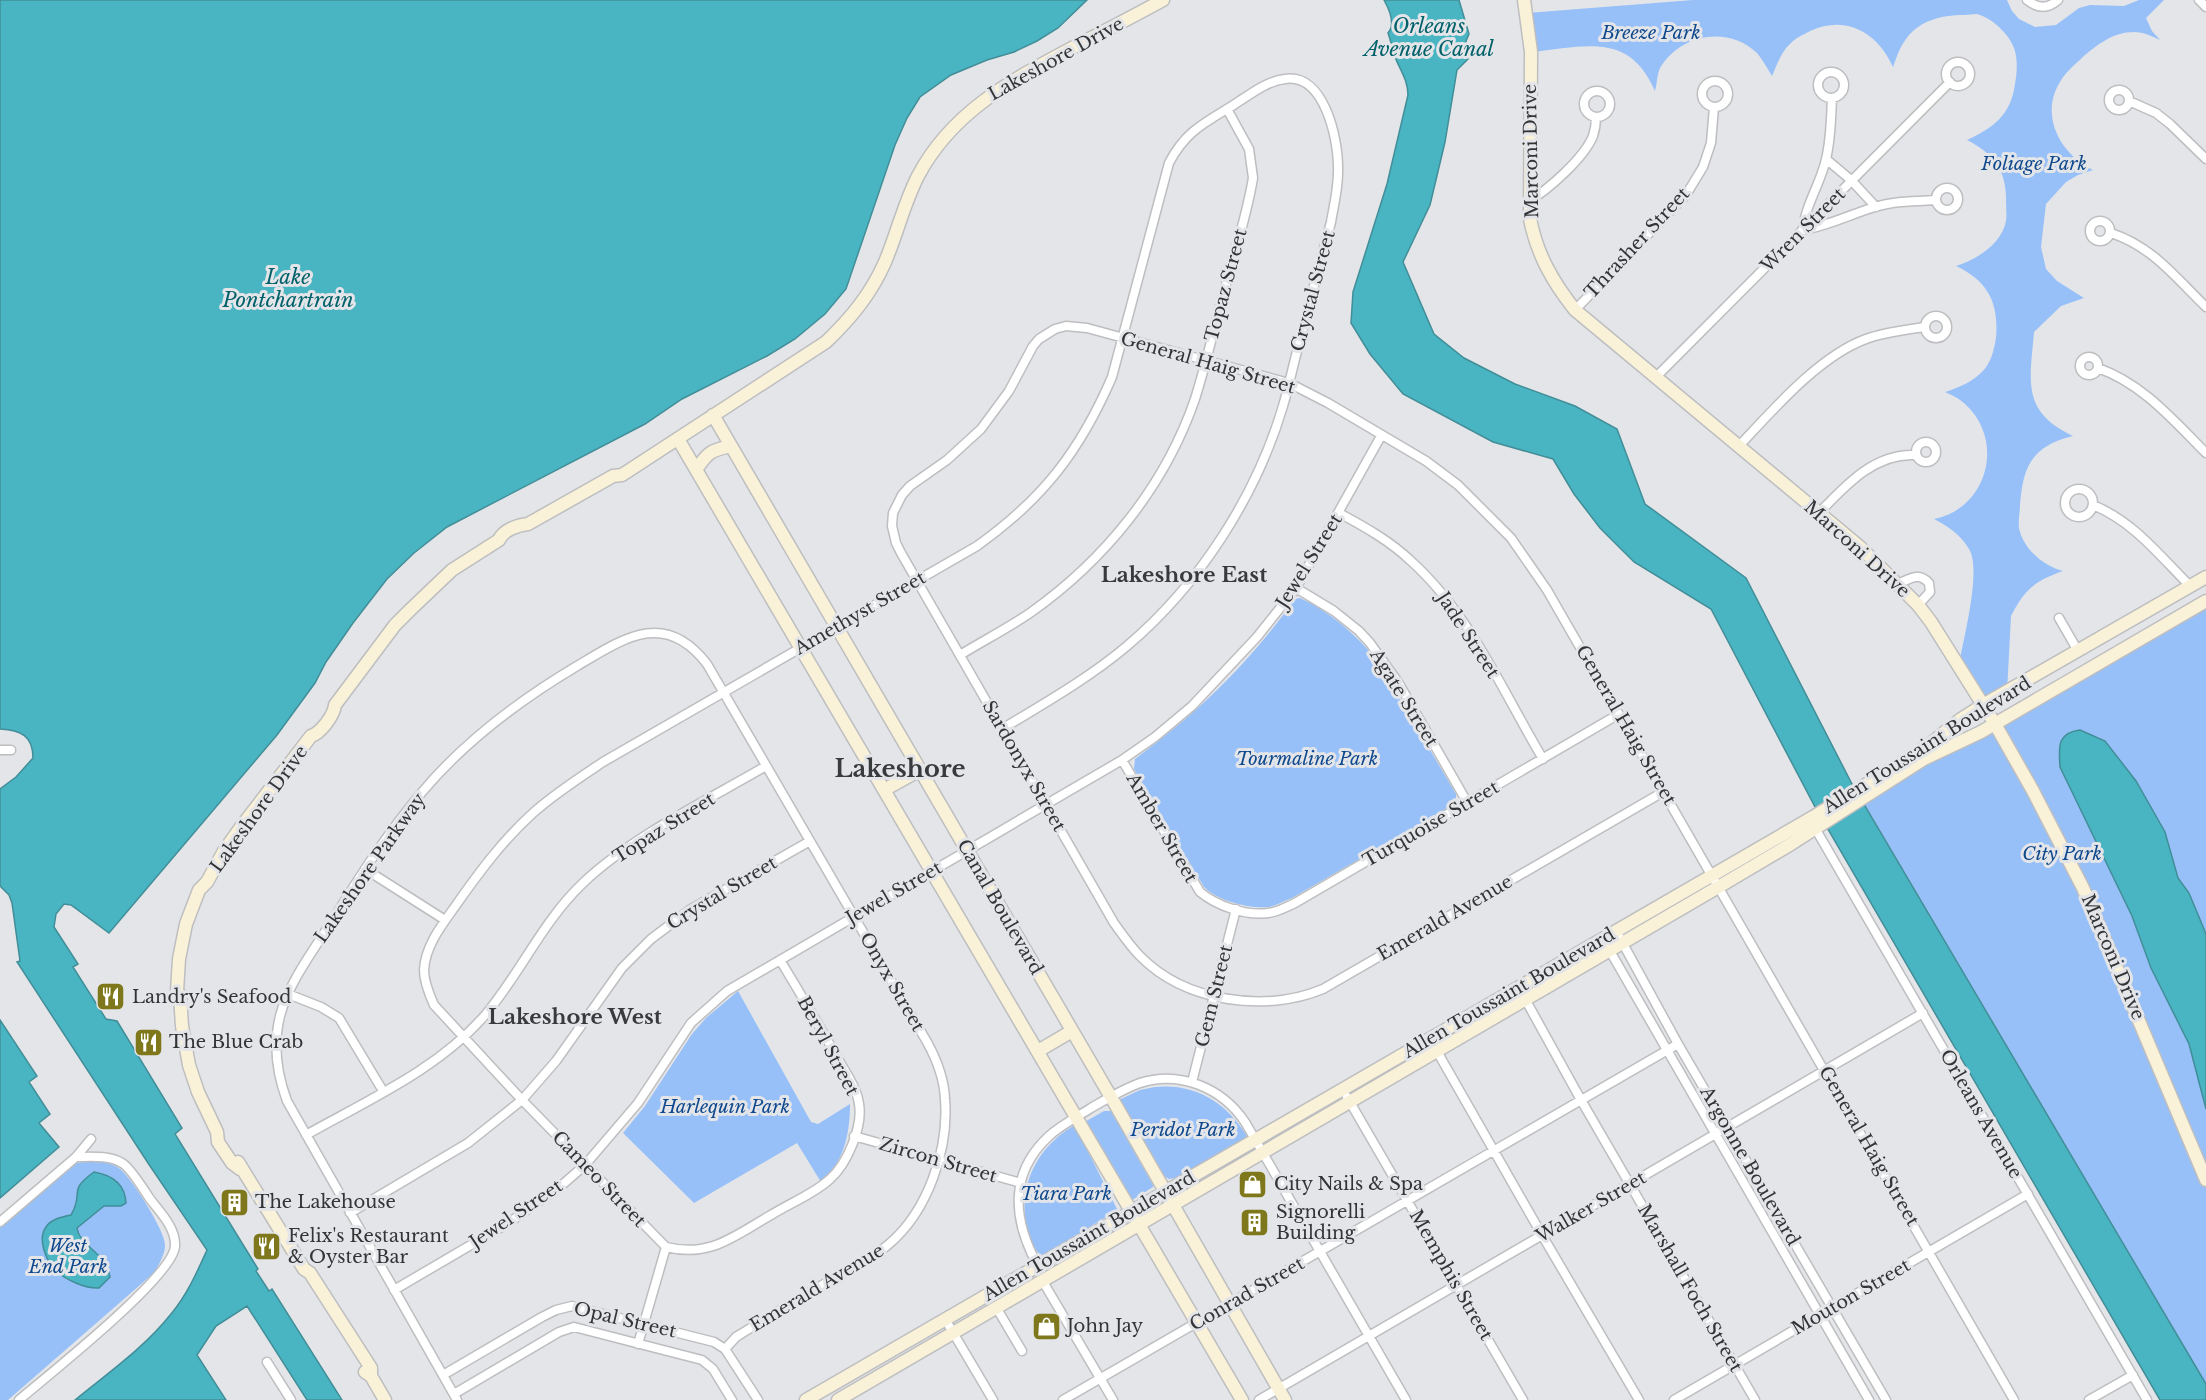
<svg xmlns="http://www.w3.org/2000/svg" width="2206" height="1400" viewBox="0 0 2206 1400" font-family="'Libre Baskerville',serif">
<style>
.green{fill:#97c0f9}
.water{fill:#49b4c2;stroke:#428e98;stroke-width:1.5}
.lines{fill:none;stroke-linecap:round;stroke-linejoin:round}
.street-casing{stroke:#bdbec0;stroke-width:11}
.secondary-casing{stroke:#bdbec0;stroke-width:15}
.street{stroke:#fff;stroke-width:8}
.secondary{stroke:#faf1d9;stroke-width:12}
.labels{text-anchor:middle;stroke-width:6;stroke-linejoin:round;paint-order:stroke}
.park-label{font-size:18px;font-style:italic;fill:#0e488d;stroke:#e4e5e8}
.street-label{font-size:18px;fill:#333435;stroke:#e4e5e8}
.poi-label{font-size:18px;fill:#333435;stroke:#e4e5e8;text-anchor:start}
.water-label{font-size:20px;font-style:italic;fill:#01616b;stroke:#e4e5e8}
.quarter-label{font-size:21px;font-weight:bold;fill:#393a3c;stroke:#e4e5e8}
.district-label{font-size:24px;font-weight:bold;fill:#393a3c;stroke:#e4e5e8}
</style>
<rect width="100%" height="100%" fill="#e4e5e8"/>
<path class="green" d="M1693 0H2007L2012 11 2019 19 2035 27 2056 25 2079 8 2090 5 2124 6 2139 0H2164L2146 18 2152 31 2160 40C2151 36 2144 32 2134 32 2114 32 2100 43 2085 55 2076 64 2066 71 2060 82 2039 116 2061 155 2093 170L2078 175 2066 182 2046 204 2041 247 2046 269 2057 281 2084 298 2061 306 2034 332C2030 382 2021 411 2073 436 2032 446 2023 466 2020 505 2020 512 2018 521 2019 528 2023 549 2044 566 2063 571 2035 581 2025 589 2011 616L2007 692 1983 705 1959 665C1963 640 1982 570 1969 549 1961 535 1948 526 1934 519 1987 509 2006 441 1965 404 1960 399 1952 395 1945 392 1958 388 1972 382 1982 372 1991 363 1994 350 1996 338 1999 303 1988 281 1956 266 1977 259 2001 245 2006 221 2007 215 2006 208 2006 202 2007 171 1994 154 1967 140 1993 128 2011 115 2015 84 2017 73 2018 59 2014 48 2009 34 1992 18 1977 14 1973 14 1968 15 1964 15 1940 15 1917 21 1904 42 1899 49 1896 59 1893 67 1878 33 1846 14 1810 31 1803 35 1795 38 1790 44 1781 52 1777 65 1772 76 1767 68 1763 60 1757 53 1728 25 1680 34 1660 68 1657 75 1657 84 1655 91 1629 31 1585 47 1531 52L1527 13Z
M1300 598C1331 612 1355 634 1377 660L1456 794V799L1453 805 1292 898C1284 901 1277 905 1269 907 1249 909 1218 901 1204 887L1134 769 1135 759C1199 712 1249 663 1295 599Z
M2206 601V1384L1865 805 1881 786Z
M738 991 811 1122 818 1124 850 1104C850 1133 844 1163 821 1182L797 1143 694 1203 623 1133 645 1106 692 1034 706 1018Z
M1155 1087C1195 1083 1226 1102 1247 1136L1246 1140 1175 1178 1169 1179 1164 1176 1121 1104V1099L1140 1090Z
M1104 1111H1111L1153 1185V1187L1129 1202 1083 1123Z
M1073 1126 1076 1128 1117 1209 1116 1211 1042 1256C1034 1251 1031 1240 1028 1232 1016 1189 1036 1148 1073 1126Z
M98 1160C106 1163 114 1164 120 1169 131 1177 166 1232 165 1245 165 1255 159 1263 155 1272L8 1400H0V1226L65 1169 77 1163Z"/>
<path class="water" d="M0 0H1087L1058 28 1037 41 1014 52 987 60 951 75 920 97 907 118 895 145 846 289 825 314 795 339 767 356 682 399 645 424 447 527 414 553 387 579 353 623 326 662 315 683 277 735 109 933 71 905 64 904 56 914 54 927 78 964 73 967 106 1019 117 1021 182 1128 175 1134 258 1269 256 1271 269 1291 272 1289 342 1400H307L247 1306 216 1326 197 1355 226 1400H75C108 1373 145 1347 171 1314 187 1295 197 1272 207 1250L148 1163 17 962 20 961 12 903 9 895 0 886V789L16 777 33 758C33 736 21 730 0 729Z
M1384 0H1459L1469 34 1466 41 1468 59 1457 70 1445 142 1430 205 1403 262 1434 334 1464 358 1515 384 1575 406 1617 429 1645 504 1746 578 1852 784 2206 1384V1400H2160L1815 807 1711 609 1634 562 1600 528 1574 494 1553 459 1493 442 1403 394 1370 354 1351 323 1353 292 1387 184 1408 95C1408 80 1400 70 1395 57 1392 49 1391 41 1388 33 1396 24 1389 9 1384 0Z
M2080 730 2105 741 2136 781 2165 832 2178 878 2189 893 2206 934V1109L2189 1044 2151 968 2132 916 2060 767C2059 748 2056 733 2080 730Z
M0 1020 37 1076 29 1082 50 1114 39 1123 59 1147 0 1198Z
M94 1172C112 1175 125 1184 126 1203L121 1206H104L77 1228C80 1247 105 1251 110 1277L99 1288C86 1289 66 1280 56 1271 46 1261 37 1239 46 1227 51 1219 62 1217 71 1215 85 1192 66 1192 94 1172Z"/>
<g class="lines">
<defs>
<path id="street" d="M2027 0C2038 9 2048 9 2058 0
M2199 0 2206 7
M1946 74a12 12 0 1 1 24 0a12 12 0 1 1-24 0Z
M1818 85a13 13 0 1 1 26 0a13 13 0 1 1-26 0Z
M1702 94a13 13 0 1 1 26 0a13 13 0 1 1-26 0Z
M2109 100a10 10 0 1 1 20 0a10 10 0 1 1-20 0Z
M1584 104a13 13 0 1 1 26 0a13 13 0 1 1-26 0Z
M1832 98C1831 118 1831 139 1826 159 1821 183 1805 205 1803 230 1828 226 1851 214 1875 207 1895 201 1916 201 1936 200
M2129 101 2156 113 2170 124 2206 159
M1826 159 1851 180 1876 207
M1936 199a11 11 0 1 1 22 0a11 11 0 1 1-22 0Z
M1529 201C1549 189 1584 158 1593 136 1595 130 1596 124 1596 117
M2090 231a10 10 0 1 1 20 0a10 10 0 1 1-20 0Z
M2111 233C2153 247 2175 277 2206 307
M1575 310 1686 195 1703 167 1711 143 1714 107
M1925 327a11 11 0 1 1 22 0a11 11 0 1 1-22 0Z
M2080 366a9 9 0 1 1 18 0a9 9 0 1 1-18 0Z
M2098 368C2143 384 2173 420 2206 453
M1656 377 1950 82
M1916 452a10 10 0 1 1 20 0a10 10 0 1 1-20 0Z
M1738 447C1772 411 1819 356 1866 339 1885 332 1905 330 1925 327
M2065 503a14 14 0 1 1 28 0a14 14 0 1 1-28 0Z
M2093 505C2134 522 2159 555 2190 586
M1339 513C1365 527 1390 541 1411 561 1470 614 1503 692 1543 759
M1819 513C1845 486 1874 453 1915 455
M1898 584C1911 578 1918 572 1929 583L1930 592 1918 605
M1296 588 1334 611 1359 631 1370 643 1398 682 1467 802
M2059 618 2078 651
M960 655C983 641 1008 628 1030 613 1105 560 1165 486 1195 399 1205 367 1213 334 1221 302 1232 261 1246 220 1253 178L1249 149 1227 109
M0 750H11
M1122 760 1200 892C1217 906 1246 916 1268 913 1278 912 1286 907 1295 903L1619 714
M1663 792 1323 989C1265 1013 1185 1002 1140 956 1130 946 1122 934 1114 923L901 553 896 543 892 526 893 513 902 495 910 486 947 460 981 429 1009 391 1033 346 1039 339 1055 329 1066 326 1087 328 1289 383 1328 403 1426 461 1458 485 1511 538 1547 590 2014 1400
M1815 828 2147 1400
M365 869 445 920
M1616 931 1678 1044 1886 1400
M1603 939 1869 1400
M1519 988 1581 1100 1755 1400
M288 994 321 1007 339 1018 383 1091
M1430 1039 1542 1235 1639 1400
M1192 1082 1236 909
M1347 1097 1523 1400
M306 1135C368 1100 439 1069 486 1014 521 972 543 921 583 883 631 837 708 800 766 766
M854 1136 1021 1183
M350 1213 468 1143 522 1100 556 1061 622 968 651 939 691 909 810 841
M0 1222 76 1157 91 1139
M666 1247 522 1100 434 1005C429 994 424 982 424 970 425 947 441 926 454 908 477 875 502 841 533 813 554 794 579 778 603 762L977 546C1043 499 1080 451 1112 377L1169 163C1185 132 1204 123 1232 106 1248 96 1266 81 1285 79 1324 73 1338 138 1338 167 1339 186 1334 204 1331 222 1320 263 1309 304 1299 344 1293 365 1289 386 1283 406 1256 497 1199 585 1127 646 1089 678 1045 703 1002 729
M666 1247C710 1258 734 1236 771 1215 790 1203 814 1194 830 1179 847 1164 863 1127 859 1104 857 1088 846 1073 838 1059 819 1025 800 993 780 960
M1038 1266C1013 1221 1008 1174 1049 1136 1061 1125 1077 1117 1091 1108 1107 1099 1123 1089 1140 1083 1180 1070 1222 1088 1245 1122L1406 1400
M1042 1280 1113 1400
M394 1290 510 1222 562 1185 585 1165 638 1103 691 1023 727 991 1122 760 1155 737 1192 706 1257 637 1296 588 1381 436
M996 1307 1022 1351
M945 1319 993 1400
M638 1344 666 1247
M267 1362 291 1400
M443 1375 542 1317 556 1310 572 1306 714 1342 725 1349 758 1400
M454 1394 559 1332 574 1327 702 1360 713 1369 732 1400
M19 1400C47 1376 174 1276 175 1246 176 1228 160 1212 150 1199 144 1190 130 1167 122 1163 109 1155 91 1157 76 1157
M457 1400 287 1101C277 1074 273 1044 280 1016 289 982 313 951 332 921 360 876 388 832 423 791 466 740 520 700 577 666 624 638 665 609 707 664L927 1042C937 1060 944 1078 945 1099 949 1149 928 1211 889 1244 873 1258 852 1267 834 1278 801 1298 768 1317 736 1337L725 1349
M1063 1400 1678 1044
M1259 1400 1923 1013
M1674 1400 2028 1194
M2089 1400 2133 1375"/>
<path id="secondary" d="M1524 0 1531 52 1530 219C1537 254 1552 281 1575 310L1860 547 1918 605 1931 622 1995 724 2033 791 2083 888 2206 1180
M713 415 1115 1104 1285 1400
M678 439 1242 1400
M696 470C707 453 711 450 731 446
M884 790 920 770
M1038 1051 1072 1031
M238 1162 304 1269 310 1273 371 1368V1376
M240 1169 232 1163 218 1142 217 1132 198 1092 189 1065 182 1026 180 995 177 991 179 959 186 924 199 890 207 882 224 851 241 827 311 736C321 733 334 715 335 705L395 625 410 610 452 570 499 540C503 530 518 525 528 524L613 476 622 475 826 342C851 318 871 294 885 262 897 234 904 203 918 176 951 113 1010 81 1070 49 1101 33 1132 17 1163 0
M365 1372 371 1376 385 1400
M806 1400 1813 817 1924 749 1961 719 1983 705 2206 577
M838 1400 1720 886 1791 844 1924 759 1981 732 2206 601"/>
</defs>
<use href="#street" class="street-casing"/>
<use href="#secondary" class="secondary-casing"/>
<use href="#street" class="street"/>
<use href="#secondary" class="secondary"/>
</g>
<defs>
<symbol id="restaurant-square" viewBox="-11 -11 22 22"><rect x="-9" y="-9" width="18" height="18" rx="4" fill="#7e771b" stroke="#e4e5e8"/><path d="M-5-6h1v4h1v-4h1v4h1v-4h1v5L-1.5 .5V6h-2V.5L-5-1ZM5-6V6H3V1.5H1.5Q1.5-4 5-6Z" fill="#fff"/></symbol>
<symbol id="shop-square" viewBox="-11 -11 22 22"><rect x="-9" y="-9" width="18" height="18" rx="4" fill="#7e771b" stroke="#e4e5e8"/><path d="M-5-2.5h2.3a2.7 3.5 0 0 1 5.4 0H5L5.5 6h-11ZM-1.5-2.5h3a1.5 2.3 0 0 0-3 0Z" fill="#fff"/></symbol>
<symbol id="building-square" viewBox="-11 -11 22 22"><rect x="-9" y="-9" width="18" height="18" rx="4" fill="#7e771b" stroke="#e4e5e8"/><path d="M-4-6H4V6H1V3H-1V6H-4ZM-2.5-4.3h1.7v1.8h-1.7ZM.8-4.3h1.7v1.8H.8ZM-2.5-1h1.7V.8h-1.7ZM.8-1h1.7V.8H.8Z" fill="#fff"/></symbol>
</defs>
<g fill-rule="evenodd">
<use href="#restaurant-square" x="94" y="980" width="33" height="33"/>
<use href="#restaurant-square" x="132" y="1026" width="33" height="33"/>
<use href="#shop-square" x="1236" y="1168" width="33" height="33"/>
<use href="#building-square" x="218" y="1186" width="33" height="33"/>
<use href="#building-square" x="1238" y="1206" width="33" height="33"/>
<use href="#restaurant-square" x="250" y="1230" width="33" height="33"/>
<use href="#shop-square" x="1030" y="1310" width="33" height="33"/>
</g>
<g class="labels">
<g class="park-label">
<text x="1651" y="39">Breeze Park</text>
<text x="2034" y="170">Foliage Park</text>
<text x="1307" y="765">Tourmaline Park</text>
<text x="2062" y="860">City Park</text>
<text x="725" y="1113">Harlequin Park</text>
<text x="1183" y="1136">Peridot Park</text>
<text x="1066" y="1200">Tiara Park</text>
<text x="68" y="1252">West<tspan x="68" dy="21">End Park</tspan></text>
</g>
<g class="street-label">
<text transform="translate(1056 59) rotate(-29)" y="6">Lakeshore Drive</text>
<text transform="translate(1531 151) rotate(-91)" y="6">Marconi Drive</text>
<text transform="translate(1803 230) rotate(-45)" y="6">Wren Street</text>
<text transform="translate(1637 243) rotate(-47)" y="6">Thrasher Street</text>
<text transform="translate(1226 285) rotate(-75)" y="6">Topaz Street</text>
<text transform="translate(1313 291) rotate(-75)" y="6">Crystal Street</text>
<text transform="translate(1208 363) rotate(16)" y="6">General Haig Street</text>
<text transform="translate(1857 549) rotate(42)" y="6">Marconi Drive</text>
<text transform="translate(1309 561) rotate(-58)" y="6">Jewel Street</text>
<text transform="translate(860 613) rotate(-30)" y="6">Amethyst Street</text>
<text transform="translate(1468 635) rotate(57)" y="6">Jade Street</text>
<text transform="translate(1404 698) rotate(58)" y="6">Agate Street</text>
<text transform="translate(1626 725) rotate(60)" y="6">General Haig Street</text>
<text transform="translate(1927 745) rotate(-32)" y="6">Allen Toussaint Boulevard</text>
<text transform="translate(1024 766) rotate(60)" y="6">Sardonyx Street</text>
<text transform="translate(259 809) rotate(-54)" y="6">Lakeshore Drive</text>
<text transform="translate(1431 824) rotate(-30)" y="6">Turquoise Street</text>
<text transform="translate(664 828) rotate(-32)" y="6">Topaz Street</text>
<text transform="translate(1162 828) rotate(60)" y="6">Amber Street</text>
<text transform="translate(370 868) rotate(-55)" y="6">Lakeshore Parkway</text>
<text transform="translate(722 893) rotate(-31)" y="6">Crystal Street</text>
<text transform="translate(894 893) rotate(-30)" y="6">Jewel Street</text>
<text transform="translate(1000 907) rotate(60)" y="6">Canal Boulevard</text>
<text transform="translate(1445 918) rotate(-30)" y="6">Emerald Avenue</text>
<text transform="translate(2113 957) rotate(67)" y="6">Marconi Drive</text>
<text transform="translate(892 982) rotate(60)" y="6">Onyx Street</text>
<text transform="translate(1509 993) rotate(-30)" y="6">Allen Toussaint Boulevard</text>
<text transform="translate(1214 996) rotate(-76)" y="6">Gem Street</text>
<text transform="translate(828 1046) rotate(62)" y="6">Beryl Street</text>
<text transform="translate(1981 1114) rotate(60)" y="6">Orleans Avenue</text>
<text transform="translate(1869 1146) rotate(60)" y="6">General Haig Street</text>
<text transform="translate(938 1160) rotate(16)" y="6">Zircon Street</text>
<text transform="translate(1750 1166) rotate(60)" y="6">Argonne Boulevard</text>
<text transform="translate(599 1179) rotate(46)" y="6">Cameo Street</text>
<text transform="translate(1591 1207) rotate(-30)" y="6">Walker Street</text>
<text transform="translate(516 1214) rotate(-34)" y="6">Jewel Street</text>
<text transform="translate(1089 1236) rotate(-30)" y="6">Allen Toussaint Boulevard</text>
<text transform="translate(1451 1275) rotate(60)" y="6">Memphis Street</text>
<text transform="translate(817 1288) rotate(-31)" y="6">Emerald Avenue</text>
<text transform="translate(1690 1288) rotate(60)" y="6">Marshall Foch Street</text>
<text transform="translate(1247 1294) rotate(-30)" y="6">Conrad Street</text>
<text transform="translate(1851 1297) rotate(-30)" y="6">Mouton Street</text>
<text transform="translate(625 1320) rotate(13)" y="6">Opal Street</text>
</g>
<g class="poi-label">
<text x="132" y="1003">Landry's Seafood</text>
<text x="169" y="1048">The Blue Crab</text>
<text x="1274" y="1190">City Nails &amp; Spa</text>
<text x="255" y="1208">The Lakehouse</text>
<text x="1276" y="1218">Signorelli<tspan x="1276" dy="21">Building</tspan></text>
<text x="288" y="1242">Felix's Restaurant<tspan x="288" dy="21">&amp; Oyster Bar</tspan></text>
<text x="1067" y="1332">John Jay</text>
</g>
<g class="water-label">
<text x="1429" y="33">Orleans<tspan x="1429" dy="23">Avenue Canal</tspan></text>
<text x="288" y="284">Lake<tspan x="288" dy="23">Pontchartrain</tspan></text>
</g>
<g class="quarter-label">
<text x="1184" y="582">Lakeshore East</text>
<text x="575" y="1024">Lakeshore West</text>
</g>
<g class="district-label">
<text x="900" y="777">Lakeshore</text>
</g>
</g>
</svg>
